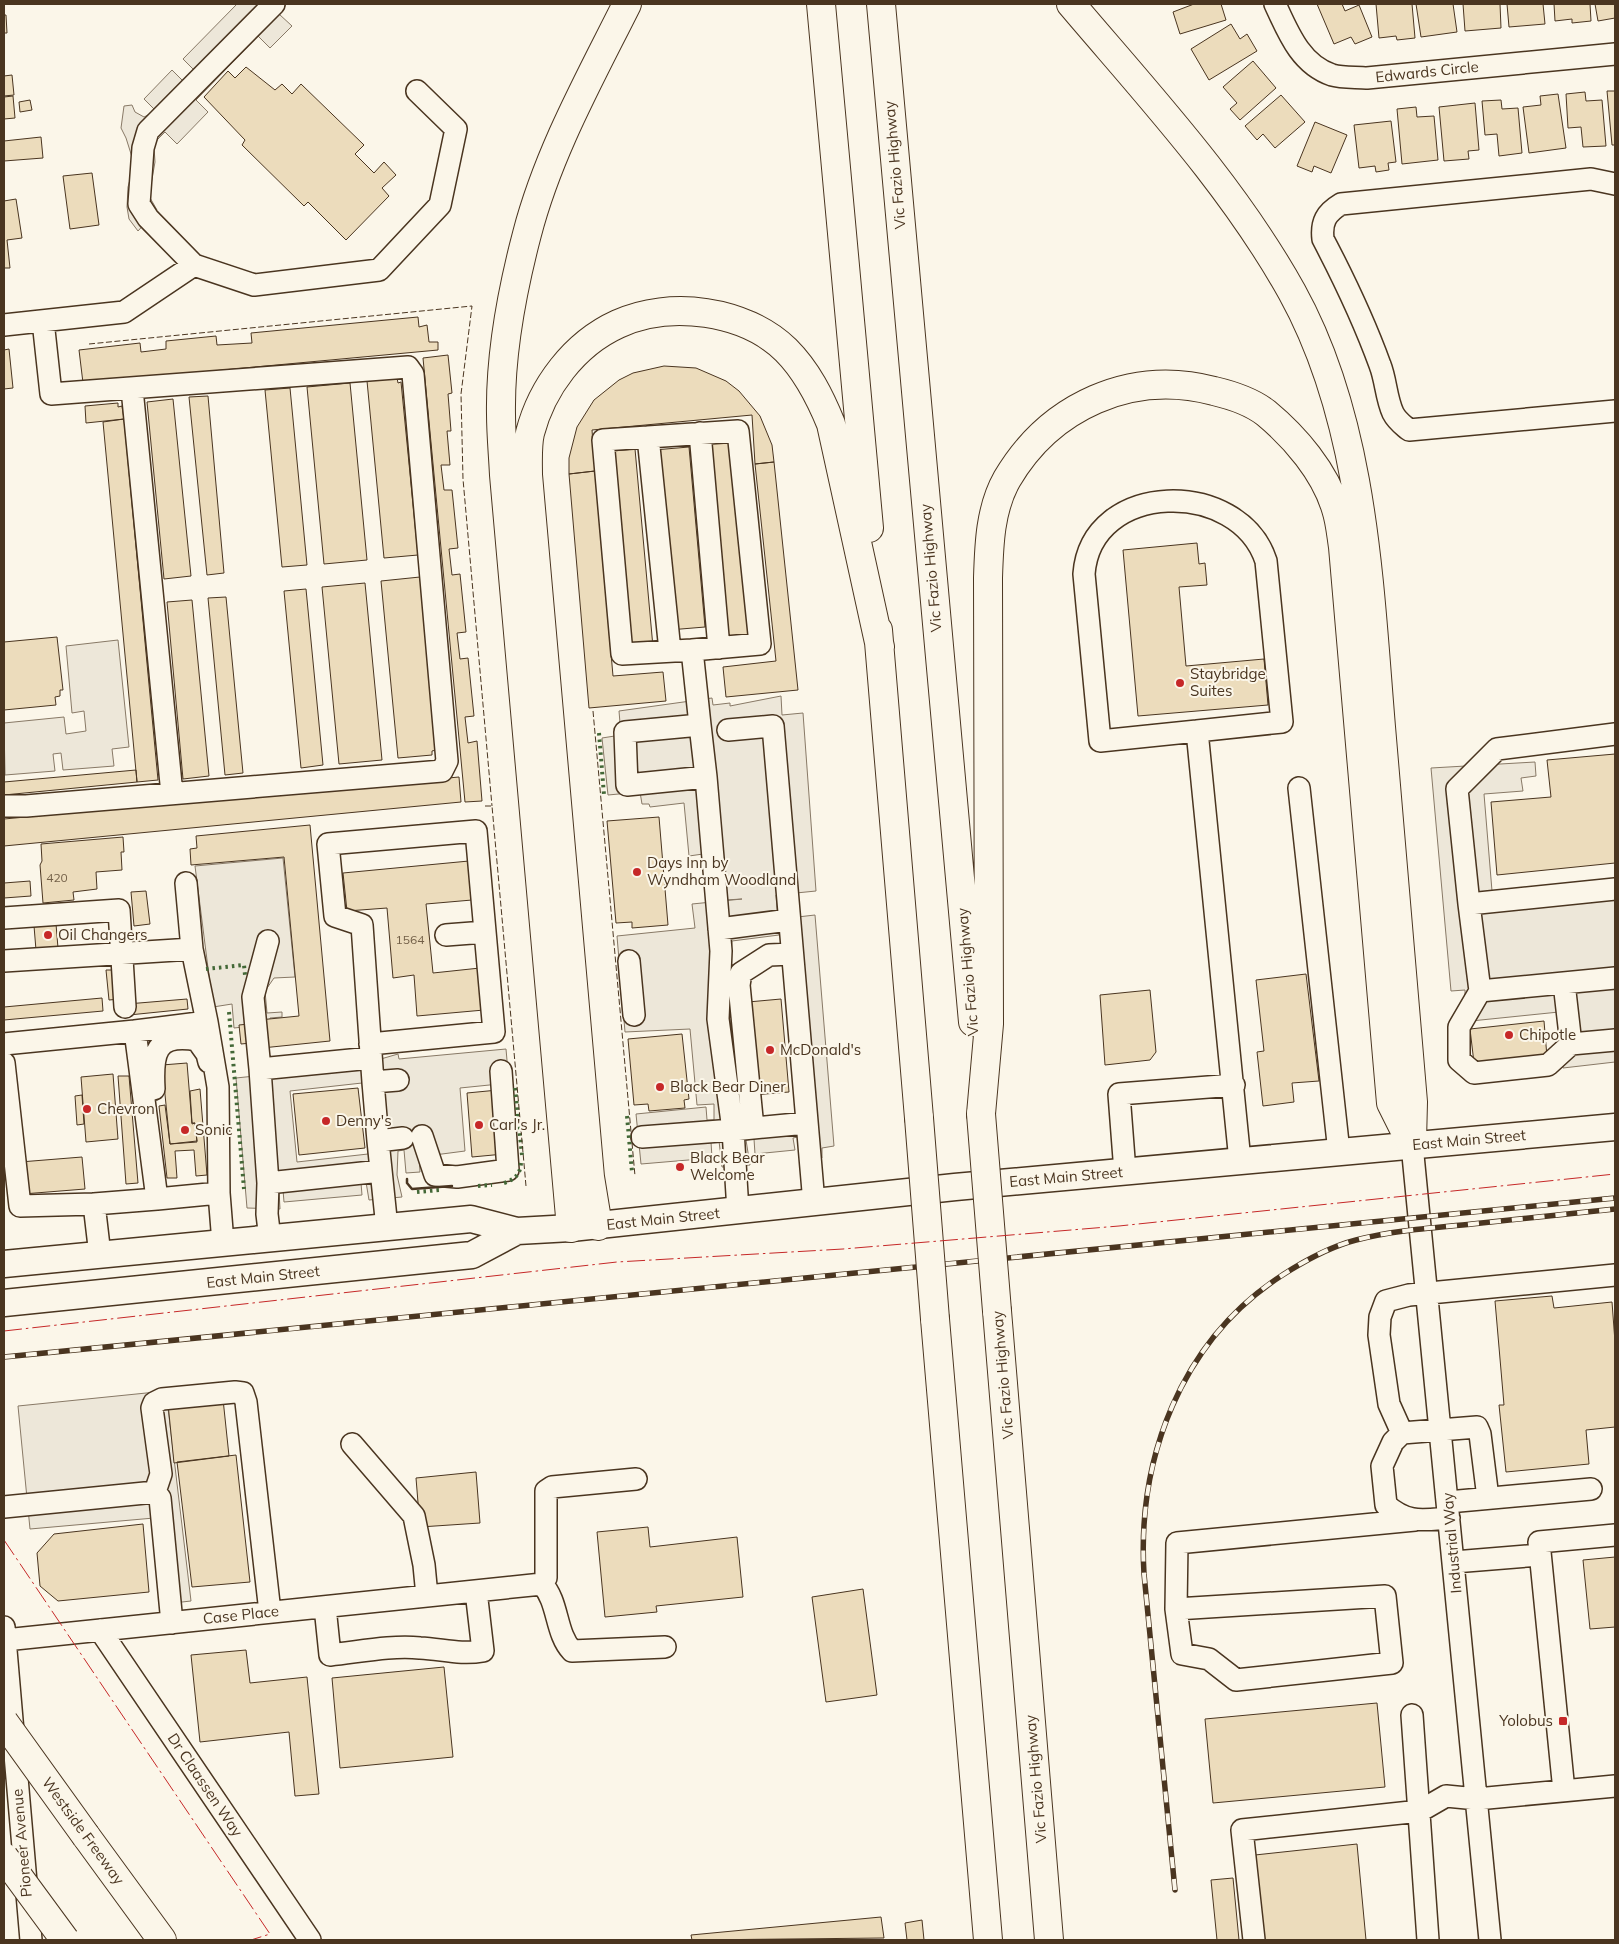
<svg xmlns="http://www.w3.org/2000/svg" width="1619" height="1944" viewBox="0 0 1619 1944" font-family="Mulish,sans-serif">
<style>
.parking{fill:#ede7d9;stroke:#887966;fill-rule:evenodd}
.building{fill:#ecdcbc;stroke:#4a3520}
.lines{fill:none;stroke-linecap:round;stroke-linejoin:round}
.minor-casing{stroke:#4a3520;stroke-width:24}
.major-casing{stroke:#4a3520;stroke-width:29}
.highway-casing{stroke:#4a3520;stroke-width:30}
.minor{stroke:#fbf6e9;stroke-width:21}
.major{stroke:#fbf6e9;stroke-width:26}
.highway{stroke:#fbf6e9;stroke-width:28}
.rail-casing{stroke:#4a3520;stroke-width:5.5}
.rail{stroke:#fbf6e9;stroke-width:4;stroke-dasharray:11;stroke-linecap:butt}
.highway-bridge-casing{stroke:#4a3520;stroke-width:30;stroke-linecap:butt}
.highway-bridge{stroke:#fbf6e9;stroke-width:28}
.hedge{stroke:#436837;stroke-width:4;stroke-dasharray:2.5 4;stroke-linecap:butt}
.fence{stroke:#4a3520;stroke-width:1;stroke-dasharray:6 2.5;stroke-linecap:butt}
.wall{stroke:#4a3520;stroke-width:2.5}
.power{stroke:#c62828;stroke-width:1;stroke-dasharray:18 4 2.5 4;stroke-linecap:butt}
.poi-dot{fill:#c62828;stroke:#fbf6e9;stroke-width:2}
.labels{text-anchor:middle;stroke-width:4;stroke-linejoin:round;paint-order:stroke}
.number-label{font-size:12px;fill:#725f47}
.street-label{font-size:15px;fill:#4a3520;stroke:#fbf6e9}
.poi-label{font-size:15px;fill:#4a3520;stroke:#fbf6e9;text-anchor:start}
</style>
<rect width="100%" height="100%" fill="#fbf6e9"/>
<path class="parking" d="M237 4H281L285 8 279 14 292 26 270 48 258 36 196 100 208 112 177 144 165 132 157 140 154 147 155 162 149 196 157 210 138 231 129 219 127 207 128 187 133 169 132 157 126 138 121 128 124 106 132 105 135 112 144 117 156 111 144 99 172 70 184 82 195 71 183 59Z
M118 640 129 747 112 749 114 766 63 770 61 753 53 754 55 771 5 775 4 723 64 717 66 734 86 731 84 711 72 713 66 646Z
M781 696 782 715 803 713 816 891 776 895 779 935 732 941 727 1016 739 1119 796 1114 780 919 815 915 834 1146 822 1148V1158L800 1160 798 1137 793 1138 795 1150 755 1154 754 1139 746 1140 750 1165 722 1167 719 1141 711 1142 712 1158 641 1164 636 1114 706 1107 707 1120H714V1104L697 1105 690 1029 625 1032 617 936 695 928 692 904 742 899 708 901 703 854 689 856 684 803 650 807 649 804H642L640 792 608 795 602 738 621 735 619 711 712 698 713 705 730 703V706Z
M1535 762 1536 776 1521 778 1523 791 1484 794 1492 891 1615 880V1062L1563 1068 1559 1012 1471 1021 1465 1012V990L1451 991 1431 768Z
M283 858 295 977 274 978 265 991 267 1013 282 1012V1017L270 1018 271 1024 234 1028 232 1004 213 1007 195 866Z
M506 1049 509 1083 460 1088 465 1151 419 1157 420 1172 406 1173 404 1150 398 1151 397 1175 402 1197 369 1200 366 1182 361 1183 362 1195 284 1202 283 1190H279L280 1209 247 1208 236 1078 360 1065 398 1054 399 1059ZM362 1083 368 1154 297 1162 290 1091Z
M166 1391 191 1601 164 1604 154 1518 30 1529 18 1406Z"/>
<path class="building" d="M1194 4H1221L1226 20 1180 34 1173 12Z
M1317 4H1342L1345 11 1359 5 1372 37 1355 44 1351 37 1334 44Z
M1376 4H1412L1415 38 1397 40 1396 36 1379 38Z
M1416 4H1453L1457 32 1421 37Z
M1463 4H1500L1501 28 1465 31Z
M1507 4H1543L1545 24 1509 27Z
M1554 4H1590L1591 21 1572 23V19L1555 21Z
M1595 4H1615V18L1598 21Z
M4 15H6L7 33H4Z
M1231 24 1240 39 1247 34 1257 51 1209 80 1191 49Z
M1253 61 1276 88 1240 120 1230 109 1237 103 1223 87Z
M246 67 275 90 282 84 292 94 301 84 364 145 355 154 374 173 384 162 396 175 382 188 389 196 346 240 308 202 304 206 242 145 245 140 204 97 228 71 235 78Z
M12 75 14 95 4 96V76Z
M1607 91H1615V145H1612Z
M1585 92 1586 101 1602 100 1606 146 1583 147 1581 127 1568 128 1566 94Z
M1558 94 1566 148 1529 153 1523 107 1541 105 1540 96Z
M1281 95 1305 122 1275 148 1263 134 1257 140 1245 126Z
M13 96 15 118 4 119V97Z
M30 100 32 110 20 112 19 102Z
M1501 100 1502 109 1518 108 1522 153 1499 156 1497 134 1485 135 1482 101Z
M1475 103 1479 150 1468 151 1469 159 1444 161 1439 107Z
M1416 107 1417 117 1434 116 1438 160 1402 164 1397 109Z
M1391 121 1396 162 1388 163 1389 170 1376 172 1375 166 1359 168 1354 125Z
M1315 122 1347 135 1331 173 1314 166 1312 172 1297 166Z
M41 137 43 158 4 161V141Z
M92 173 99 225 70 229 63 176Z
M16 199 22 238 7 240 10 268H4V201Z
M418 317 419 327 427 325 429 342H438V350L83 383 79 350 140 343 141 352 166 349V341L216 336 217 345 252 343 251 333Z
M9 349 13 388 4 389V350Z
M448 355 452 393 448 394 451 431H447L450 465H441L444 490H452L458 548 449 549 452 575 460 574 466 632 457 633 460 659 468 658 474 716 465 717 468 743 477 741 482 801 465 802 423 358Z
M664 366 696 368 726 381 739 391 760 416 772 445 774 462 755 464 752 415 592 430 595 471 569 474V458L577 427 594 400 619 380 633 373Z
M397 378 398 383 401 382 418 555 384 558 367 381Z
M350 383 367 560 324 564 307 387Z
M290 388 307 565 282 567 265 390Z
M208 396 224 573 207 575 189 397Z
M173 399 191 576 164 579 147 402Z
M118 403V407L122 406 124 419 86 423 85 406Z
M124 419 158 780 137 782 103 422Z
M733 440 753 638 727 641 708 443Z
M689 447 705 627 669 630 654 450Z
M635 449 653 647 631 649 613 451Z
M774 462 798 690 726 697 723 667 776 661 755 464Z
M595 471 613 676 663 672 666 701 589 708 569 474Z
M1197 543 1199 564 1205 563 1207 585 1179 587 1186 666 1264 659 1268 705 1138 716 1123 550Z
M420 577 436 750 432 751V755L398 758 381 581Z
M365 583 382 760 339 764 322 587Z
M306 589 323 765 301 768 284 591Z
M226 597 243 773 225 775 208 598Z
M192 600 209 776 183 779 167 602Z
M57 637 63 690H60V696L55 697 56 705 4 710V642Z
M1615 754V863L1497 875 1491 802 1551 797 1547 760Z
M136 770 137 782 4 795V782Z
M459 777 461 802 4 846V819Z
M659 817 668 925 632 928V922L616 923 607 821Z
M310 825 330 1041 262 1048 261 1042 241 1044 239 1025 259 1023V1020L299 1016 284 857 191 865 190 849 197 848 196 836Z
M123 837 124 852H121L122 870 96 872 97 889 73 892 74 900 43 903 40 865 42 861 41 844Z
M469 861 472 900 426 904 433 973 480 968 484 1010 417 1016 414 975 393 978 387 908 347 911 343 873Z
M30 881 31 896 4 898V883Z
M146 891 150 924 134 926 131 892Z
M56 924 58 948 36 950 34 926Z
M106 970H117L120 999 109 1000Z
M1306 974 1319 1081 1292 1083 1294 1102 1263 1106 1257 1052 1264 1051 1256 980Z
M1150 990 1156 1052 1150 1060 1105 1065 1100 995Z
M102 998 103 1011 4 1020V1007Z
M187 999 188 1009 129 1015 127 1004Z
M781 999 789 1092 753 1095 748 1002Z
M1544 1021 1547 1057 1474 1063 1470 1029Z
M682 1034 689 1099 684 1100 685 1108 649 1111 648 1104 634 1105 628 1039Z
M187 1063 192 1124 195 1123 197 1141 170 1144 162 1065Z
M113 1074 118 1139 86 1142 81 1077Z
M118 1076H129L138 1183 126 1184Z
M358 1088 365 1148 299 1155 293 1094Z
M200 1089 207 1175 196 1176 194 1150 175 1151 177 1178H167L159 1106 165 1105 170 1144 197 1142 195 1123H192L190 1091Z
M498 1090 504 1154 472 1157 467 1093Z
M82 1095 84 1124 77 1125 75 1096Z
M82 1157 85 1189 23 1194 20 1162Z
M1552 1296 1554 1308 1612 1302 1615 1342V1427L1586 1430 1589 1464 1506 1472 1499 1405H1504L1495 1301Z
M223 1399 229 1456 174 1463 168 1404Z
M236 1455 250 1582 192 1587 177 1462Z
M476 1472 480 1523 420 1527 416 1478Z
M143 1524 149 1592 58 1601 40 1586 37 1553 54 1534Z
M648 1527 650 1547 737 1537 743 1597 656 1606 657 1612 605 1617 597 1532Z
M1615 1557V1627L1590 1629 1583 1560Z
M863 1589 877 1695 826 1702 812 1597Z
M246 1650 250 1683 307 1677 319 1794 295 1796 289 1732 200 1742 191 1655Z
M444 1667 453 1757 340 1768 332 1678Z
M1377 1703 1385 1787 1213 1803 1205 1719Z
M1357 1844 1366 1940H1263L1255 1855Z
M1233 1878 1239 1940H1217L1211 1880Z
M881 1917 884 1938 692 1940 691 1935Z
M922 1920 924 1940H907L905 1923Z"/>
<g class="lines">
<defs>
<path id="minor" d="M274 4 148 131 143 148 139 204 148 218 194 265 254 285 379 270 440 205 456 129 417 91
M1275 4C1288 32 1300 64 1332 75 1342 78 1356 77 1367 78L1615 54
M1615 184 1591 179 1341 204C1326 213 1321 222 1323 239 1345 281 1364 321 1380 365 1386 380 1386 398 1393 413 1397 421 1402 424 1409 430L1615 411
M4 325 124 312 194 265
M132 389 172 794
M700 433 719 648
M648 437 670 651
M692 650 760 644 738 431 603 440 622 654 692 650 700 725
M728 730 773 726 814 1203
M1197 731 1282 722 1266 561C1239 478 1091 480 1084 574L1100 741 1197 731 1240 1161
M1615 734 1497 749 1457 789 1469 904 1615 889
M1299 788 1339 1152
M4 806H26L442 771 447 761 413 374 408 367 51 394 43 321
M186 883 192 949 207 1022
M1469 904 1480 991 1615 978
M4 918 119 910 125 1007
M719 929 789 920
M446 935 485 932
M4 961 192 949
M629 961 634 1015
M1564 983 1571 1044 1615 1040
M1480 991 1459 1027V1060L1474 1073 1548 1065 1571 1044
M4 1044 135 1031
M370 1044 494 1032 476 831 328 844 335 916 362 925 373 1082
M4 1063 20 1206 94 1204
M260 1069 253 997 268 941
M154 1089C152 1053 155 1033 197 1040L207 1054 209 1062
M753 1128 739 985 741 973 769 955 792 954
M422 1136 435 1175 457 1177 508 1170 501 1071
M642 1137 733 1130 718 1019 721 951 706 777 627 785 625 732 700 725 706 777
M378 1141 373 1082 398 1080
M1412 1145 1490 1940
M1125 1172 1119 1094 1234 1085
M268 1183 260 1069 371 1058
M219 1193 157 1199 135 1031 207 1022 218 1087 219 1193 223 1243
M738 1211 733 1130 807 1123
M387 1228 378 1141 403 1138
M270 1239 267 1214 268 1183 381 1171
M100 1255 94 1204 157 1199
M1402 1433 1389 1404 1379 1335 1380 1317 1386 1301 1409 1295 1615 1275
M352 1444 414 1516 424 1565 427 1596
M155 1492 161 1474 152 1408 154 1403 162 1399 235 1392 243 1393 246 1402 270 1612
M1448 1502 1591 1489
M4 1507 155 1492 160 1498 172 1623
M1449 1518C1422 1520 1408 1524 1386 1505L1382 1466 1393 1442 1402 1433 1477 1427 1480 1434 1488 1498
M1454 1562 1540 1555
M542 1584C559 1602 555 1633 572 1651L665 1647
M325 1607 330 1655C359 1652 391 1645 420 1648 442 1649 460 1655 483 1651L476 1591
M1176 1609 1385 1596 1392 1663 1236 1680 1209 1659 1182 1654 1176 1609 1177 1543 1415 1520
M4 1627 31 1940
M100 1630 310 1940
M5 1640 542 1584 546 1578V1491L552 1487 636 1479
M1412 1715 1428 1940
M1564 1791 1539 1542 1615 1535
M1254 1940 1242 1830 1420 1811 1446 1796 1477 1799 1615 1786"/>
<path id="major" d="M4 1264 471 1219 517 1231 571 1228 955 1187 1615 1127
M4 1303 472 1255 517 1231"/>
<path id="highway" d="M821 4 869 528
M881 4 973 1022
M1071 4C1149 96 1233 186 1292 292 1364 422 1369 583 1381 727 1392 852 1403 977 1413 1102L1412 1141
M878 630 919 1118
M981 1114 989 1024 988 578C989 545 990 509 1007 479 1050 406 1131 369 1214 391 1231 395 1252 402 1266 413 1295 437 1325 472 1336 509 1340 521 1341 534 1343 547L1391 1103 1412 1145
M598 1226 590 1177 528 475C528 462 527 446 530 433 542 387 574 344 618 324 670 300 745 310 786 350 807 371 820 397 831 424L880 647
M571 1228 504 475C503 454 501 434 501 414 500 354 512 291 527 234 548 153 590 78 627 4
M997 1311 1049 1940
M935 1319 988 1940
M86 1836 162 1940"/>
</defs>
<use href="#minor" class="minor-casing"/>
<use href="#major" class="major-casing"/>
<use href="#highway" class="highway-casing"/>
<use href="#minor" class="minor"/>
<use href="#major" class="major"/>
<use href="#highway" class="highway"/>
<defs>
<path id="rail" d="M4 1357 1615 1198
M1175 1890 1144 1574C1137 1458 1181 1341 1281 1276 1304 1261 1329 1247 1356 1240 1394 1230 1433 1228 1472 1224 1520 1219 1567 1214 1615 1209"/>
</defs>
<use href="#rail" class="rail-casing"/>
<use href="#rail" class="rail"/>
<defs>
<path id="highway-bridge" d="M981 1114 997 1311
M919 1118 935 1319
M4 1722 86 1836
M4 1857 65 1940"/>
</defs>
<use href="#highway-bridge" class="highway-bridge-casing"/>
<use href="#highway-bridge" class="highway-bridge"/>
<path class="hedge" d="M599 733 604 795
M206 969 244 965 245 975
M229 1012 244 1189
M515 1088 522 1155
M627 1116 632 1172
M504 1183C515 1179 520 1175 521 1163
M478 1186 492 1185
M417 1192 440 1190"/>
<path class="fence" d="M89 344 472 306 461 394 463 479 492 806
M593 711 635 1176
M485 806H492L526 1186"/>
<path class="wall" d="M407 1179V1183L412 1189 452 1186"/>
<path class="power" d="M4 1331 617 1262 843 1249 1119 1226 1615 1174
M4 1540 270 1934 251 1940"/>
</g>
<g class="poi-dot">
<circle cx="1180" cy="683" r="5"/>
<circle cx="637" cy="872" r="5"/>
<circle cx="48" cy="935" r="5"/>
<circle cx="1509" cy="1035" r="5"/>
<circle cx="770" cy="1050" r="5"/>
<circle cx="660" cy="1087" r="5"/>
<circle cx="87" cy="1109" r="5"/>
<circle cx="326" cy="1121" r="5"/>
<circle cx="479" cy="1125" r="5"/>
<circle cx="185" cy="1130" r="5"/>
<circle cx="680" cy="1167" r="5"/>
<rect x="1558" y="1716" width="10" height="10" rx="2.5"/>
</g>
<g class="labels">
<g class="number-label">
<text x="57" y="882">420</text>
<text x="410" y="944">1564</text>
</g>
<g class="street-label">
<text transform="translate(1427 72) rotate(-6)" y="5">Edwards Circle</text>
<text transform="translate(895 165) rotate(-95)" y="5">Vic Fazio Highway</text>
<text transform="translate(931 568) rotate(-95)" y="5">Vic Fazio Highway</text>
<text transform="translate(968 972) rotate(-95)" y="5">Vic Fazio Highway</text>
<text transform="translate(1469 1140) rotate(-5)" y="5">East Main Street</text>
<text transform="translate(1066 1177) rotate(-5)" y="5">East Main Street</text>
<text transform="translate(663 1219) rotate(-6)" y="5">East Main Street</text>
<text transform="translate(263 1277) rotate(-6)" y="5">East Main Street</text>
<text transform="translate(1003 1375) rotate(-95)" y="5">Vic Fazio Highway</text>
<text transform="translate(1452 1543) rotate(-95)" y="5">Industrial Way</text>
<text transform="translate(241 1615) rotate(-6)" y="5">Case Place</text>
<text transform="translate(1036 1779) rotate(-95)" y="5">Vic Fazio Highway</text>
<text transform="translate(205 1785) rotate(56)" y="5">Dr Claassen Way</text>
<text transform="translate(83 1831) rotate(54)" y="5">Westside Freeway</text>
<text transform="translate(22 1843) rotate(-95)" y="5">Pioneer Avenue</text>
</g>
<g class="poi-label">
<text x="1190" y="679">Staybridge<tspan x="1190" dy="17">Suites</tspan></text>
<text x="647" y="868">Days Inn by<tspan x="647" dy="17">Wyndham Woodland</tspan></text>
<text x="58" y="940">Oil Changers</text>
<text x="1519" y="1040">Chipotle</text>
<text x="780" y="1055">McDonald's</text>
<text x="670" y="1092">Black Bear Diner</text>
<text x="97" y="1114">Chevron</text>
<text x="336" y="1126">Denny's</text>
<text x="489" y="1130">Carl's Jr.</text>
<text x="195" y="1135">Sonic</text>
<text x="690" y="1163">Black Bear<tspan x="690" dy="17">Welcome</tspan></text>
<text x="1553" y="1726" text-anchor="end">Yolobus</text>
</g>
</g>
<rect width="1619" height="1944" fill="none" stroke="#4a3520" stroke-width="10"/>
</svg>
